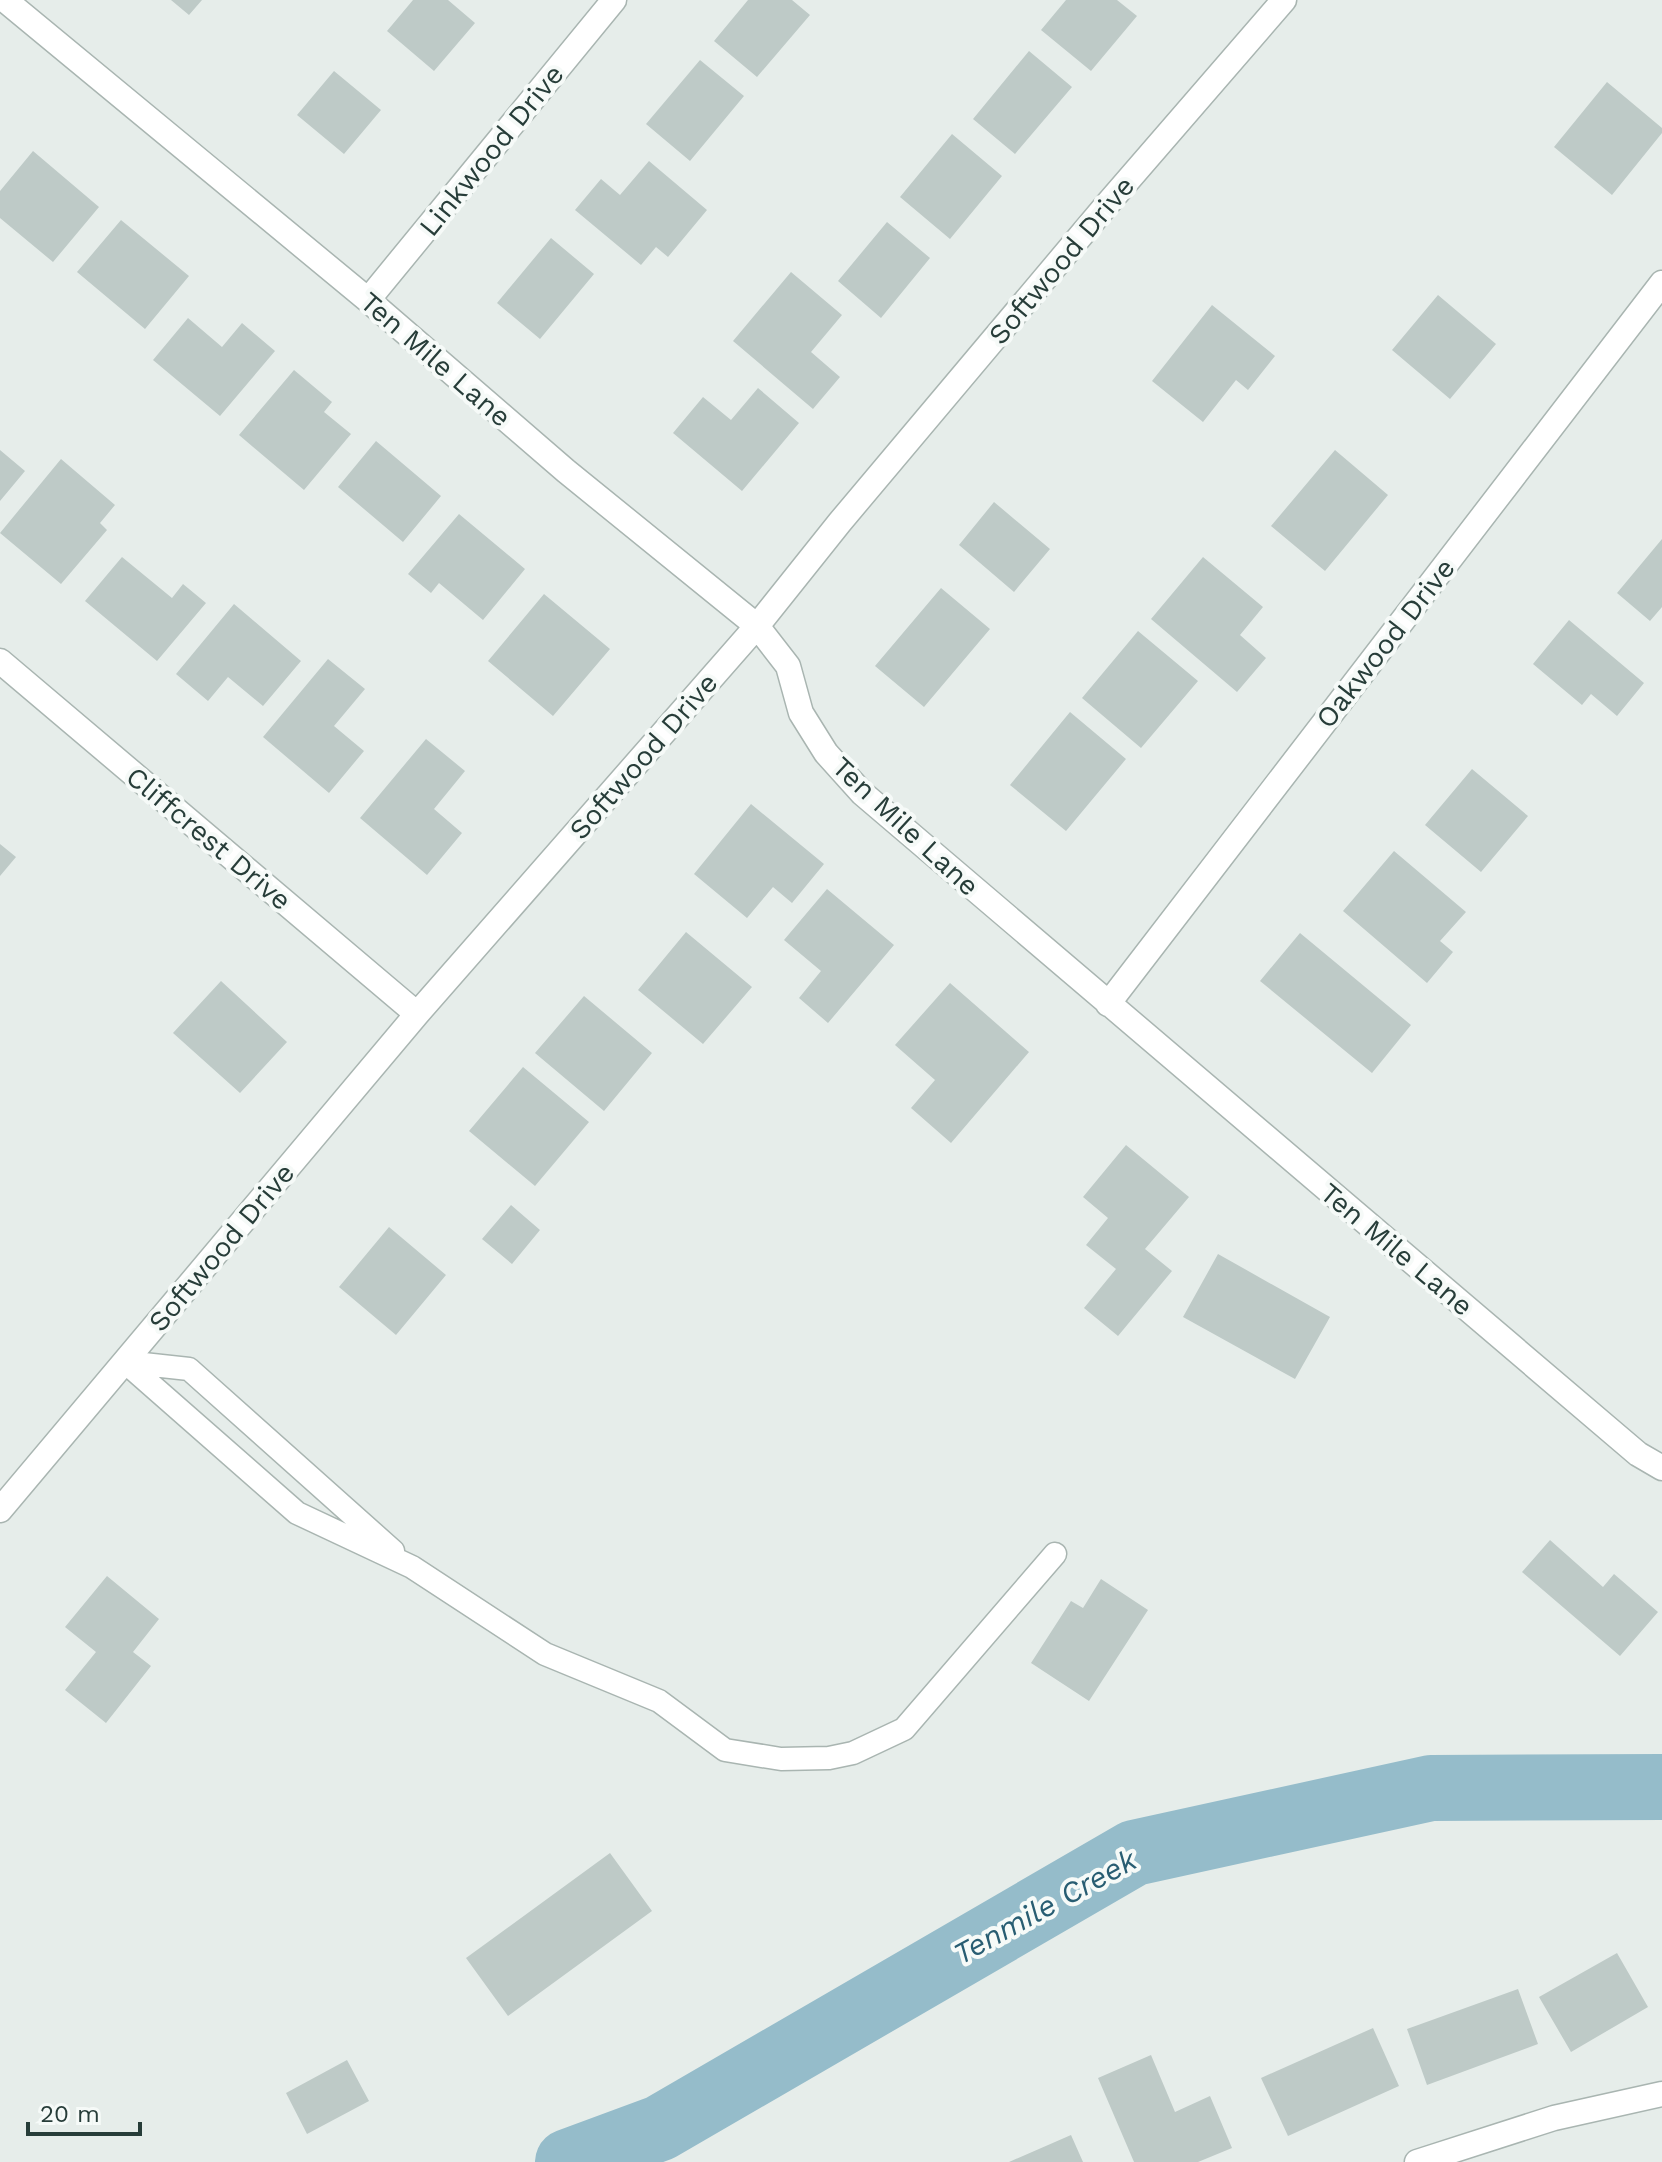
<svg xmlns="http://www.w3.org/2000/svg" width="1662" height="2162" viewBox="0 0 1662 2162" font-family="'Work Sans',sans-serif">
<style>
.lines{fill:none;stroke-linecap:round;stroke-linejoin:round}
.river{stroke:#95bcca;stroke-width:66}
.building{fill:#becac7}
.service-casing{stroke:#a9b5b1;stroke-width:25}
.minor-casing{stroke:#a9b5b1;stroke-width:27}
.service{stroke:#fff;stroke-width:22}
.minor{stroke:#fff;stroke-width:24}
.labels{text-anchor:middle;stroke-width:8;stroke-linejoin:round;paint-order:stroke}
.street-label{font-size:28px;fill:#273d39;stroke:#f6faf8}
.water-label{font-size:30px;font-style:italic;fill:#285d72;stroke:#f6faf8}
</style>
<rect width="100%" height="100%" fill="#e6edea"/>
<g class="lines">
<path class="river" d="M568 2162 660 2128 1134 1853 1431 1788 1662 1787"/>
</g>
<path class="building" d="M171 0H202L189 15Z
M413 0H448L475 23 434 71 387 31Z
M748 0H792L810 15 757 77 714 41Z
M1066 0H1117L1137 16 1091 71 1041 30Z
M1029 51 1072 87 1015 154 973 119Z
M700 60 744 96 690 161 646 124Z
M334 71 381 110 344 154 297 115Z
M1607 82 1662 128V133L1612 195 1554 147Z
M952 134 1002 176 950 239 900 197Z
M33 151 99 207 53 262 0 218V191Z
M649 161 707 210 668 257 656 247 641 265 575 210 601 179 620 195Z
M121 220 189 276 145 329 77 272Z
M887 222 930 258 881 318 838 281Z
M551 238 594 274 540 339 497 303Z
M791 272 842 315 811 352 840 377 813 409 733 341Z
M1438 295 1496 344 1450 399 1392 350Z
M1212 305 1275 356 1248 390 1236 380 1203 422 1152 381Z
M188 318 222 347 242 323 275 351 220 416 153 360Z
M294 370 332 402 324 412 351 434 304 490 239 435Z
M758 388 799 423 742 491 673 433 703 397 731 420Z
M376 441 441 496 403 542 338 487Z
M0 450 25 471 0 501Z
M1335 450 1388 495 1325 571 1271 526Z
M61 459 115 505 100 523 107 530 61 584 0 533Z
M994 502 1050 549 1014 592 959 545Z
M459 514 525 569 483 620 439 583 431 593 408 574Z
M1662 539V607L1650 621 1617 593Z
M122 557 172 598 183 584 206 603 157 661 85 601Z
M1203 557 1263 607 1240 635 1266 658 1237 692 1151 619Z
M941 588 990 629 924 707 875 666Z
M544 594 610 649 553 716 488 661Z
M234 604 301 661 263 706 228 677 208 701 176 674Z
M1569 620 1644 683 1617 716 1591 694 1582 705 1533 664Z
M1138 631 1198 681 1141 748 1082 698Z
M328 659 365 689 334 726 364 751 329 793 263 737Z
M1070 712 1126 759 1066 831 1010 785Z
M426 739 465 771 434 809 462 833 427 875 360 818Z
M1472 769 1528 816 1481 872 1425 825Z
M751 804 824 864 792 903 773 887 747 918 694 874Z
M0 844 16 857 0 876Z
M1394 851 1466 912 1440 941 1453 952 1427 983 1343 911Z
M827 889 894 945 828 1023 799 998 821 971 784 940Z
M686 932 752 987 703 1044 638 990Z
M1300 933 1411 1025 1372 1073 1260 981Z
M221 981 287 1042 240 1093 173 1033Z
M950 983 1029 1052 951 1143 911 1108 935 1080 895 1045Z
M584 996 652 1053 604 1111 535 1053Z
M523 1067 589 1122 535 1186 469 1131Z
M1126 1145 1189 1197 1145 1249 1172 1271 1118 1336 1084 1308 1116 1269 1086 1245 1108 1218 1083 1197Z
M511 1205 540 1230 512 1264 482 1239Z
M389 1227 446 1275 396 1335 339 1287Z
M1218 1254 1330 1317 1295 1379 1183 1317Z
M1550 1540 1603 1587 1614 1574 1658 1612 1620 1656 1522 1572Z
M107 1576 159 1619 133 1652 151 1666 106 1723 65 1690 96 1652 65 1627Z
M1101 1579 1148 1610 1089 1701 1031 1663 1071 1601 1083 1608Z
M610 1853 652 1911 508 2016 466 1958Z
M1617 1953 1648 2007 1571 2052 1539 1997Z
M1518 1989 1538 2044 1427 2085 1407 2029Z
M1373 2028 1399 2086 1288 2136 1261 2078Z
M1151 2055 1175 2112 1210 2096 1232 2148 1198 2162H1134L1098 2078Z
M347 2060 369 2101 307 2134 286 2093Z
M1071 2135 1083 2162H1009Z"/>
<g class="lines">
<defs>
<path id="service" d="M125 1362 297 1513 412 1567 545 1654 659 1701 725 1750 781 1759 829 1758 853 1753 904 1729 1055 1554
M125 1362 189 1369 393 1551"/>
<path id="minor" d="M5 0 368 300 566 471 757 626 788 666 801 713 826 753 862 793 1638 1454 1662 1468
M368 300 614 0
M0 661 417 1014
M1108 1004 1662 283
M0 1510 417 1014 757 626 840 522 1104 208 1284 0
M1417 2162 1554 2118 1662 2094"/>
</defs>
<use href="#service" class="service-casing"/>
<use href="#minor" class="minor-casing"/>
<use href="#service" class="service"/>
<use href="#minor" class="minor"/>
</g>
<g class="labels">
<g class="street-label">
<text transform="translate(491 150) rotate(-51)" y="10">Linkwood Drive</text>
<text transform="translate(1061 260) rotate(-50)" y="10">Softwood Drive</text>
<text transform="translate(436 359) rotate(41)" y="10">Ten Mile Lane</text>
<text transform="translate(1385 643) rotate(-52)" y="10">Oakwood Drive</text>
<text transform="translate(643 756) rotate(-49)" y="10">Softwood Drive</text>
<text transform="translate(906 826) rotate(43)" y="10">Ten Mile Lane</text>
<text transform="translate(209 838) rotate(40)" y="10">Cliffcrest Drive</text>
<text transform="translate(221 1247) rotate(-50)" y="10">Softwood Drive</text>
<text transform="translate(1397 1249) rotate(40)" y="10">Ten Mile Lane</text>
</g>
<g class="water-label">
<text transform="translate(1045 1907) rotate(-29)" y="10">Tenmile Creek</text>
</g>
</g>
<path d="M28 2122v12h112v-12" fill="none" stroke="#273d39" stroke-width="4"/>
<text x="40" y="2122" font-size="24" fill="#273d39" stroke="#f6faf8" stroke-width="6" paint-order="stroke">20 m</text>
</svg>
